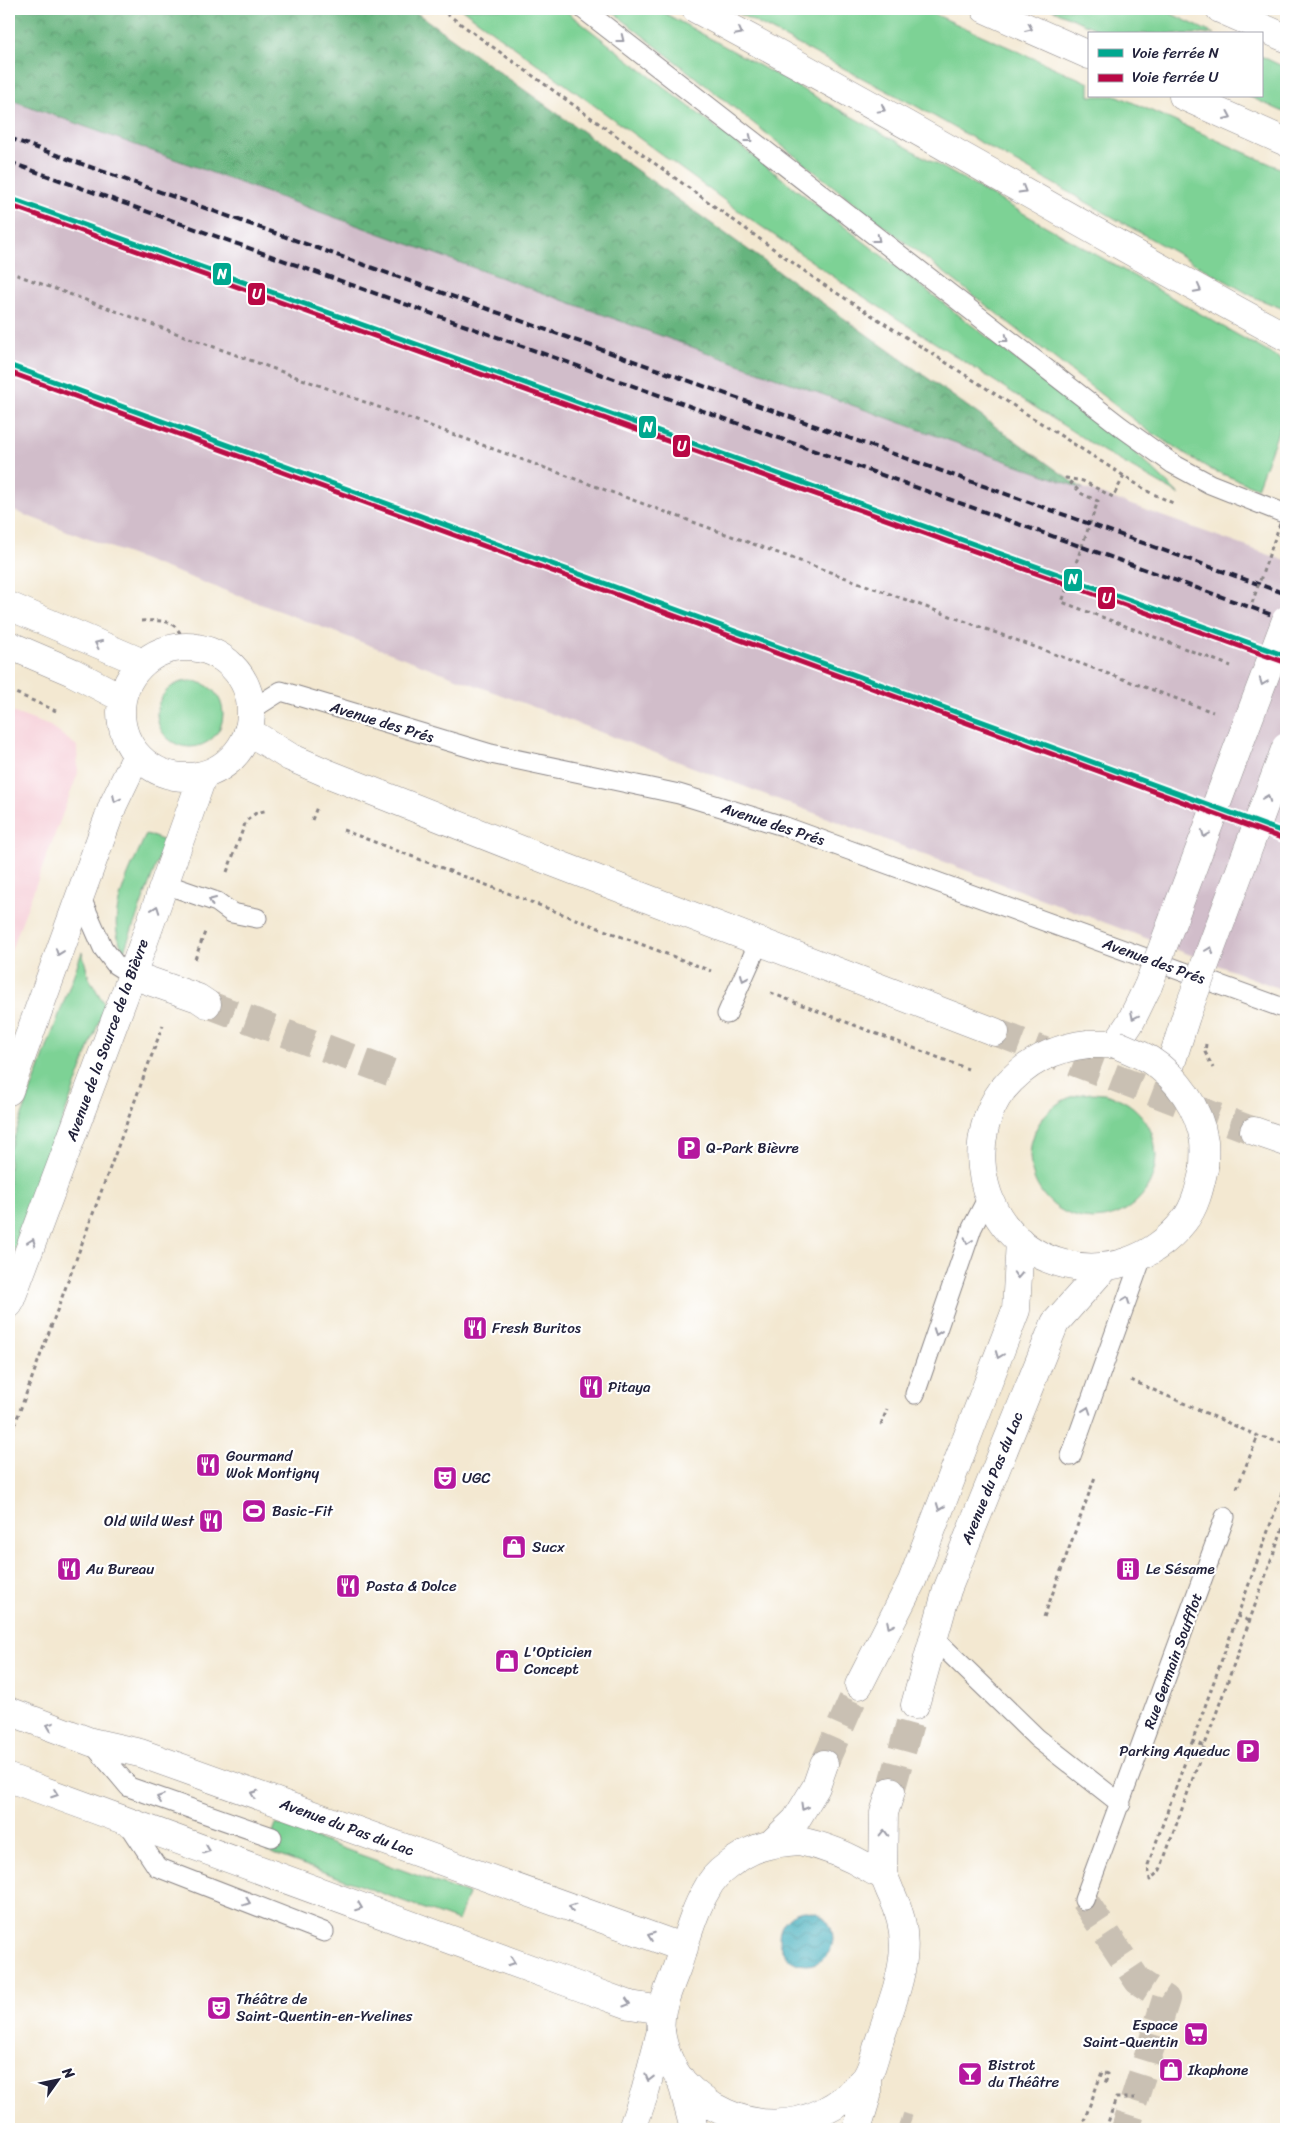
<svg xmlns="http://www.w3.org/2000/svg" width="1295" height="2138" viewBox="0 0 1295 2138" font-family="Sriracha,sans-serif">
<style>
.built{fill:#f6cfd8}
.railway{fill:#d1bdca}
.grass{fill:#7dd295;stroke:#507a68}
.forest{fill:url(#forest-crowns);stroke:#446b5c}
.water{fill:url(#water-waves);stroke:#30677a}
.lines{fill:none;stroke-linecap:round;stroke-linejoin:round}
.street-tunnel{stroke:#c9c0b3;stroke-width:28;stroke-dasharray:28 14;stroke-linecap:butt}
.secondary-tunnel{stroke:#c9c0b3;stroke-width:28;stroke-dasharray:28 14;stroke-linecap:butt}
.lane-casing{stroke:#8a8586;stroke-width:21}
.street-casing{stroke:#8a8586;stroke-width:29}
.secondary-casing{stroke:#8a8586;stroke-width:29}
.primary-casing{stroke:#8a8586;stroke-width:29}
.path{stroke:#8a8586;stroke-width:3;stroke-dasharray:4 4;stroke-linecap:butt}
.lane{stroke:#fff;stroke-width:19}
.street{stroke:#fff;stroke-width:28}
.secondary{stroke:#fff;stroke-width:28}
.primary{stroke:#fff;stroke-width:28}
.rail{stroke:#22223b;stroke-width:4;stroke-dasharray:8 4;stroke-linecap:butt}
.secondary-bridge-casing{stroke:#8a8586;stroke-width:29;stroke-linecap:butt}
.path-bridge{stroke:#8a8586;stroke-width:3;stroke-dasharray:4 4;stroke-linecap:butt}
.secondary-bridge{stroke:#fff;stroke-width:28}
.rail-1-casing{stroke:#fff;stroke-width:9}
.rail-2-casing{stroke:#fff;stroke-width:9}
.rail-1{stroke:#00a88f;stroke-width:5}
.rail-2{stroke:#b90845;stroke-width:5}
.oneway{stroke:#9c9ca7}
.labels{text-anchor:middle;stroke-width:4.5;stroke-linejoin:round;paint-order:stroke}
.street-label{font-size:15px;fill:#22223b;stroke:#fff}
.poi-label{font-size:15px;fill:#22223b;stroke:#fff;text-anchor:start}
.line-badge{stroke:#fff;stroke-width:2}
.badge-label{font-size:14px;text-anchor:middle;font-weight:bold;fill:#fff}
</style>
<defs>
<pattern id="forest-crowns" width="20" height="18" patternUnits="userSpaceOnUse" patternTransform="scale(1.25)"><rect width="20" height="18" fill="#66b47e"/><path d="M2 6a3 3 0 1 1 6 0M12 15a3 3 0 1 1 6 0" fill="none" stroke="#549268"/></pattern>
<pattern id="water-waves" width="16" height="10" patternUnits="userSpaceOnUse" patternTransform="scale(1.25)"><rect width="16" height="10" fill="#3dacba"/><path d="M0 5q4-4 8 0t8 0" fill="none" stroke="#338c98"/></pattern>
</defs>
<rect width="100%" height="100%" fill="#fff"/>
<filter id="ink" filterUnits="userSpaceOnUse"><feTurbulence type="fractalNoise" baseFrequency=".02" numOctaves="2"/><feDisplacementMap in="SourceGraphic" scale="10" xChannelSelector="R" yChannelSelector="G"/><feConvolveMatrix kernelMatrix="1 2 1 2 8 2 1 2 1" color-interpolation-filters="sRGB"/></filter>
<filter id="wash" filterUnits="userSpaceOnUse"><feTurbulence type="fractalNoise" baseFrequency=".0096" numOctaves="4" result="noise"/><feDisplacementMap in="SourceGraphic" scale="20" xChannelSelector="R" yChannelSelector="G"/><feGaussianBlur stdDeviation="1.12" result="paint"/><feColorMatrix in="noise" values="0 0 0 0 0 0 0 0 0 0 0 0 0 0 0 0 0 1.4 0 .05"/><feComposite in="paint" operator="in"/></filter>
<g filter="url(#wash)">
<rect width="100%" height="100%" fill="#f3e8d1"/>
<path class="built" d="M9 711 50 726 77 746 78 773 9 956Z"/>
<path class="railway" d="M9 99 1286 561V991L9 509Z"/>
<path class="grass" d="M462 9H563L1128 446 1180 495 1103 451 853 290 739 211Z
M609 9H657L903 145 1280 359 1286 366V411L1257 488 1210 469 1147 430 862 209Z
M730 9H923L1089 83V96H1118L1286 171V310L1254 297 916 106Z
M1051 9H1161L1214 34H1107Z
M1261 56 1286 68V113L1248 96H1261Z
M157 714a33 33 0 1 1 66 0a33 33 0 1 1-66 0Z
M146 834 165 841 124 951C102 917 132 868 146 834Z
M82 952 89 978 105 1005 11 1259H9V1151Z
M1030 1156a63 63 0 1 1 126 0a63 63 0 1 1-126 0Z
M276 1824 468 1894 458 1921 266 1851Z"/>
<path class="forest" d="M9 9H411L1083 489 9 99Z"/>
<path class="water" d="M779 1938a27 27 0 1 1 54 0a27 27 0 1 1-54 0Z"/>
</g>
<g filter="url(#ink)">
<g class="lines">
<path class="street-tunnel" d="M207 1004 403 1077
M995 1032 1254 1131
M1084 1900 1138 1981 1166 1999 1125 2129
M899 2126 908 2129"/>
<path class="secondary-tunnel" d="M824 1764 859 1685
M891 1791 915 1705"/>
<defs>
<path id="lane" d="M583 9 1120 426 1173 464 1210 484 1286 514
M251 710 281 691 491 754 679 794 783 826 1286 1009
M165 884 217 902 232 913 257 918
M80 896 103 948 116 965 132 975
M727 1014 759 942
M915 1394 972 1228 988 1197
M1071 1456 1142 1257
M934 1638 1037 1738 1121 1804
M91 1742 129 1787 272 1837
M126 1820 157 1867 324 1932
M1084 1900 1225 1517"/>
<path id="street" d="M248 731 290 757 329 774 552 862 995 1032
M132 975 198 998 207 1004
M1254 1131 1286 1142
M632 2129 645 2092 661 2031"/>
<path id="secondary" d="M9 606 143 663
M9 645 72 672 122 698
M121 712a65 65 0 1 1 130 0a65 65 0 1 1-130 0Z
M1088 1044H1116L1130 1023 1148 986
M1168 1073 1187 1013
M1003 1089C986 1111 979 1141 982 1168 994 1272 1120 1302 1184 1221 1196 1206 1200 1186 1204 1168
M9 1091 113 805 137 755
M9 1304 132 975 203 775
M859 1685 912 1581 1016 1310 1020 1241
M915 1705 947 1590 1055 1323 1104 1268
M9 1711 91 1742 140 1753 684 1948
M9 1778 583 1988 630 2005 662 2010
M799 1841C826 1846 849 1856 872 1870 875 1872 881 1874 883 1876 887 1881 889 1890 892 1895 917 1946 897 1987 881 2036 876 2049 873 2069 865 2079 814 2138 735 2138 682 2081 671 2068 663 2048 661 2031 660 2025 661 2016 662 2010 665 1996 672 1981 677 1967 686 1941 693 1912 707 1889 711 1881 719 1872 726 1867 751 1847 768 1843 799 1841Z
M772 1843 796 1820 816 1787 824 1764
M883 1876 884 1813 891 1791
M681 2079 694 2129
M857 2129 867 2096V2077"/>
<path id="primary" d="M696 9C895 115 1088 230 1286 337
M985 9 1089 55
M1220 9 1286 38
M1183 96 1286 142"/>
</defs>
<use href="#lane" class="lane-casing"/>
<use href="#street" class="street-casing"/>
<use href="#secondary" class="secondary-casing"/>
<use href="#primary" class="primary-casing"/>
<path class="path" d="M440 9 821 283 1124 476 1149 492 1173 503
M9 272 1213 712
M1124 476 1113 497 1083 481 1066 478 1082 494 1098 501 1062 602 1231 666
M141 621C173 620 173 620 189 648
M9 690 56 711
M312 820 317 807
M343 830 711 971
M227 872 246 821 256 813 268 810
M195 959 205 932
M771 993 968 1069
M1131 1380 1258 1436 1286 1444
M881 1425 887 1409
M9 1440 163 1025
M1237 1488 1258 1436
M1286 1488 1284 1487 1277 1506 1148 1865 1150 1880 1160 1870 1286 1519
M1237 1616 1250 1621
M1044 1617 1095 1477
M1192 1741 1205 1746
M1081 2129 1102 2072 1108 2074 1105 2084
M1106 2129 1116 2098H1135"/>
<use href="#lane" class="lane"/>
<use href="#street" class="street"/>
<use href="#secondary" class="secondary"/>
<use href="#primary" class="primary"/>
<path class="rail" d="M9 138 1286 594
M9 162 1286 620"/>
<defs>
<path id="secondary-bridge" d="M1148 986 1286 620
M1187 1013 1286 747
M1116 1044C1127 1049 1140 1054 1150 1060 1178 1078 1199 1108 1204 1141 1205 1150 1204 1159 1204 1168
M1003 1089C1026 1062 1053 1048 1088 1044"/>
</defs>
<use href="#secondary-bridge" class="secondary-bridge-casing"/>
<path class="path-bridge" d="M1252 603 1286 507
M1206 1044 1205 1052 1213 1068"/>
<use href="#secondary-bridge" class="secondary-bridge"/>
<defs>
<path id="rail-1" d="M9 198 1286 656
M9 365 1286 833"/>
<path id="rail-2" d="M9 205 1284 662
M9 372 1284 839"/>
</defs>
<use href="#rail-1" class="rail-1-casing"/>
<use href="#rail-2" class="rail-2-casing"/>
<use href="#rail-1" class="rail-1"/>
<use href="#rail-2" class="rail-2"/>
</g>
<defs><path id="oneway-chevron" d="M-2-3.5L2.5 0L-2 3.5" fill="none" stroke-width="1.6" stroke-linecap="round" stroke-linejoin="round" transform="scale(1.25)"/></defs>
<g class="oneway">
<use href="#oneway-chevron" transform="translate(1029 28) rotate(24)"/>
<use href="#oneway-chevron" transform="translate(739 32) rotate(28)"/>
<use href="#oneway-chevron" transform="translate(621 39) rotate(38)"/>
<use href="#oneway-chevron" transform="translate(882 109) rotate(29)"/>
<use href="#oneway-chevron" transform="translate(1228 116) rotate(24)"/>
<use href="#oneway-chevron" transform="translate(749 139) rotate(38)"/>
<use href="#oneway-chevron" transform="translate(1023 190) rotate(30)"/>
<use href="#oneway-chevron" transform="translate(877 239) rotate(38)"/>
<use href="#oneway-chevron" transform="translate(1198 289) rotate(28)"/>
<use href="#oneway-chevron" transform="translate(1005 339) rotate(38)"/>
<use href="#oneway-chevron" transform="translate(98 644) rotate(-156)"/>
<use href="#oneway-chevron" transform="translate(1263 682) rotate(111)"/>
<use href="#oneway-chevron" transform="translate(1267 798) rotate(-69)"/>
<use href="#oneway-chevron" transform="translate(116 799) rotate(115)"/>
<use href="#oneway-chevron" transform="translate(1205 834) rotate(111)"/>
<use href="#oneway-chevron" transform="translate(212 901) rotate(-156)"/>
<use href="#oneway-chevron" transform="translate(156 909) rotate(-70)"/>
<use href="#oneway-chevron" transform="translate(1210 950) rotate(-69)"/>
<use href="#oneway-chevron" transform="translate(59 952) rotate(110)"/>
<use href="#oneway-chevron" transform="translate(744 978) rotate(114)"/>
<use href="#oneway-chevron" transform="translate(1134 1016) rotate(116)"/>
<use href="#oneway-chevron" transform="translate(968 1241) rotate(108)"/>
<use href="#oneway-chevron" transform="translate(32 1242) rotate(-69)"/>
<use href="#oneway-chevron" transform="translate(1018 1275) rotate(93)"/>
<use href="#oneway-chevron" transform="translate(1126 1300) rotate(-70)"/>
<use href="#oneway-chevron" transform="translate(937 1332) rotate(110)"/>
<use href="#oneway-chevron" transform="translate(999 1355) rotate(111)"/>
<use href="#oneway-chevron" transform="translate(1087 1410) rotate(-71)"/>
<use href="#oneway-chevron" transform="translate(940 1507) rotate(111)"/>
<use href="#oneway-chevron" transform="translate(890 1625) rotate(117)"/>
<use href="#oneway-chevron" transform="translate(50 1726) rotate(-159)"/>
<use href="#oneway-chevron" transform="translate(55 1794) rotate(20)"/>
<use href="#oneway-chevron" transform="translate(254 1794) rotate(-160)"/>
<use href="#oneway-chevron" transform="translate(160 1798) rotate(-161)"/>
<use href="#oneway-chevron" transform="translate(804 1807) rotate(120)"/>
<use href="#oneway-chevron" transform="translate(884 1833) rotate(-89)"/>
<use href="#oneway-chevron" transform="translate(207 1850) rotate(21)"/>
<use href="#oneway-chevron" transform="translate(247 1902) rotate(21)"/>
<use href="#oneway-chevron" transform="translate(359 1907) rotate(21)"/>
<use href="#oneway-chevron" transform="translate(572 1907) rotate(-160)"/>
<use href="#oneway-chevron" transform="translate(651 1936) rotate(-160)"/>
<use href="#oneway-chevron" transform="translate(512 1962) rotate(20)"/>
<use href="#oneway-chevron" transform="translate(627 2003) rotate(17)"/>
<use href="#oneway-chevron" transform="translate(649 2078) rotate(104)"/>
</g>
</g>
<defs>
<symbol id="parking-square" viewBox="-11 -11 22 22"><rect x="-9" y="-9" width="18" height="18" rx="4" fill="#b5179e" stroke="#fff"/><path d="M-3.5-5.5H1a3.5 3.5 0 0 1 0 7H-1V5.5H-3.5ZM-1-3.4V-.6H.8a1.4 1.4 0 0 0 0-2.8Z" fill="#fff"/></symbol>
<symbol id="restaurant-square" viewBox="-11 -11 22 22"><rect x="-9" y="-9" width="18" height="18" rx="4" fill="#b5179e" stroke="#fff"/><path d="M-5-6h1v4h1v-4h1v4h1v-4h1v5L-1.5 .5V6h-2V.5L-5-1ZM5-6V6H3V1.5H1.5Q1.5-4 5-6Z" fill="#fff"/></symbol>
<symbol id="theatre-square" viewBox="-11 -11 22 22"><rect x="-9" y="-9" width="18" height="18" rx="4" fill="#b5179e" stroke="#fff"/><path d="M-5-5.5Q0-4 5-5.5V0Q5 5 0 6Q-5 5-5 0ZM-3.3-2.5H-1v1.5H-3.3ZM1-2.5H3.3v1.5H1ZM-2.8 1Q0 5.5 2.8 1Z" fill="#fff"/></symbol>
<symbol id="stadium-square" viewBox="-11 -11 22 22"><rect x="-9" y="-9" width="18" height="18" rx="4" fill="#b5179e" stroke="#fff"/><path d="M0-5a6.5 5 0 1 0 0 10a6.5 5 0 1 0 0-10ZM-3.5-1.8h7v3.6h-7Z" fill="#fff"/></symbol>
<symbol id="shop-square" viewBox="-11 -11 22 22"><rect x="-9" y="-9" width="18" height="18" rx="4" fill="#b5179e" stroke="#fff"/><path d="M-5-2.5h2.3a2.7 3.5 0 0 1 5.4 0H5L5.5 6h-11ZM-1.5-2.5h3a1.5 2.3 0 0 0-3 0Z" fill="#fff"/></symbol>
<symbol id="building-square" viewBox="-11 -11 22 22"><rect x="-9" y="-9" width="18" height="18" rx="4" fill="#b5179e" stroke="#fff"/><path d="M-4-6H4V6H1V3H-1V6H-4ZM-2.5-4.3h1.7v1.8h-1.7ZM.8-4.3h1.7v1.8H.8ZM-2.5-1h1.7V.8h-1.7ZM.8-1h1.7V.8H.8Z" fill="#fff"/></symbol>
<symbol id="supermarket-square" viewBox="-11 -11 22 22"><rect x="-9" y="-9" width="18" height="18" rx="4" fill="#b5179e" stroke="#fff"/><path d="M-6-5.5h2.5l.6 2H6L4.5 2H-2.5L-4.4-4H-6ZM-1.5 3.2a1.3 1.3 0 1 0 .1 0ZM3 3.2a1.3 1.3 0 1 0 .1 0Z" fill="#fff"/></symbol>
<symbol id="bar-square" viewBox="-11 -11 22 22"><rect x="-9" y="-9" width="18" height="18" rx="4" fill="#b5179e" stroke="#fff"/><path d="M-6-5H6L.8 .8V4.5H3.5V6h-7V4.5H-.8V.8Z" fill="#fff"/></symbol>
</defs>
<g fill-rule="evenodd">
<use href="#parking-square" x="675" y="1134" width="28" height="28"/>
<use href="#restaurant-square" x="461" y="1314" width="28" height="28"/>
<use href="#restaurant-square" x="577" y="1373" width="28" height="28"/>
<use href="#restaurant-square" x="194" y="1451" width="28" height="28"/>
<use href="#theatre-square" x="431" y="1464" width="28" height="28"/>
<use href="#stadium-square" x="240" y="1497" width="28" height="28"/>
<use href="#restaurant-square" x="197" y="1507" width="28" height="28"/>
<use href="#shop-square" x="500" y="1533" width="28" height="28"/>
<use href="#restaurant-square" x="55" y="1555" width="28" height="28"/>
<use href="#building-square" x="1114" y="1555" width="28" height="28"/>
<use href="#restaurant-square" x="334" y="1572" width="28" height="28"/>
<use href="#shop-square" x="493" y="1647" width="28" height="28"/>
<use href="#parking-square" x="1234" y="1737" width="28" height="28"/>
<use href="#theatre-square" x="205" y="1994" width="28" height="28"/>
<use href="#supermarket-square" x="1182" y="2020" width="28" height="28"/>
<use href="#shop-square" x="1157" y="2056" width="28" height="28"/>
<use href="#bar-square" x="956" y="2060" width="28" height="28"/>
</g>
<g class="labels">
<g class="street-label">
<text transform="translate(382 722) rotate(17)" y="5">Avenue des Prés</text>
<text transform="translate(773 824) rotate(18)" y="5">Avenue des Prés</text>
<text transform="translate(1154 961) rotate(20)" y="5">Avenue des Prés</text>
<text transform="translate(107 1040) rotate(-70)" y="5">Avenue de la Source de la Bièvre</text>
<text transform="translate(992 1478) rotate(-68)" y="5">Avenue du Pas du Lac</text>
<text transform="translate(1173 1661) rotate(-70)" y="5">Rue Germain Soufflot</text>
<text transform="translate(347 1827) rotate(20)" y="5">Avenue du Pas du Lac</text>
</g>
<g class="poi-label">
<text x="706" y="1153">Q-Park Bièvre</text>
<text x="492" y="1333">Fresh Buritos</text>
<text x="608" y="1392">Pitaya</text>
<text x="226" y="1461">Gourmand<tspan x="226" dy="17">Wok Montigny</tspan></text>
<text x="462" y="1483">UGC</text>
<text x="272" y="1516">Basic-Fit</text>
<text x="194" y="1526" text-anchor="end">Old Wild West</text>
<text x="532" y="1552">Sucx</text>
<text x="86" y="1574">Au Bureau</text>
<text x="1146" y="1574">Le Sésame</text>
<text x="366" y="1591">Pasta &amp; Dolce</text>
<text x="524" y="1657">L'Opticien<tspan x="524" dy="17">Concept</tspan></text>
<text x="1230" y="1756" text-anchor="end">Parking Aqueduc</text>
<text x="236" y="2004">Théâtre de<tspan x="236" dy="17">Saint-Quentin-en-Yvelines</tspan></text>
<text x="1178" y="2030" text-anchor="end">Espace<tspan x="1178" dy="17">Saint-Quentin</tspan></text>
<text x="988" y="2070">Bistrot<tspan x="988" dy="17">du Théâtre</tspan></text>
<text x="1188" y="2075">Ikaphone</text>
</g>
</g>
<g class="line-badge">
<rect x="212" y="262" width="20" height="24" rx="5" fill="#00a88f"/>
<rect x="247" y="282" width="19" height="24" rx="5" fill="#b90845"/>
<rect x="638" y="415" width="19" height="24" rx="5" fill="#00a88f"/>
<rect x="672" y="434" width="19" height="24" rx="5" fill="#b90845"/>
<rect x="1063" y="568" width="20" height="24" rx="5" fill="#00a88f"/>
<rect x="1097" y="586" width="19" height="24" rx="5" fill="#b90845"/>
</g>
<g class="badge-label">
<text x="222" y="279">N</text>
<text x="257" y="299">U</text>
<text x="648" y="432">N</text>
<text x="682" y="451">U</text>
<text x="1073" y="584">N</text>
<text x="1107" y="603">U</text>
</g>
<rect width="1295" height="2138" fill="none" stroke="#fff" stroke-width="30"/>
<rect x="1088" y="32" width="175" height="65" fill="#ffffff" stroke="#a7a7b1"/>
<rect x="1098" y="49" width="25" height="8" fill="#00a88f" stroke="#a7a7b1"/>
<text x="1132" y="58" font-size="15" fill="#22223b">Voie ferrée N</text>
<rect x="1098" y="74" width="25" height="8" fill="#b90845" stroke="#a7a7b1"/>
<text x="1132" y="82" font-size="15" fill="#22223b">Voie ferrée U</text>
<g transform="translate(58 2080) rotate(57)" stroke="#ffffff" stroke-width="4" paint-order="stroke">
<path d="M0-4L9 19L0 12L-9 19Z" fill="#22223b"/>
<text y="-8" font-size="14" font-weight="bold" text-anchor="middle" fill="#22223b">N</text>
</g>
</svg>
